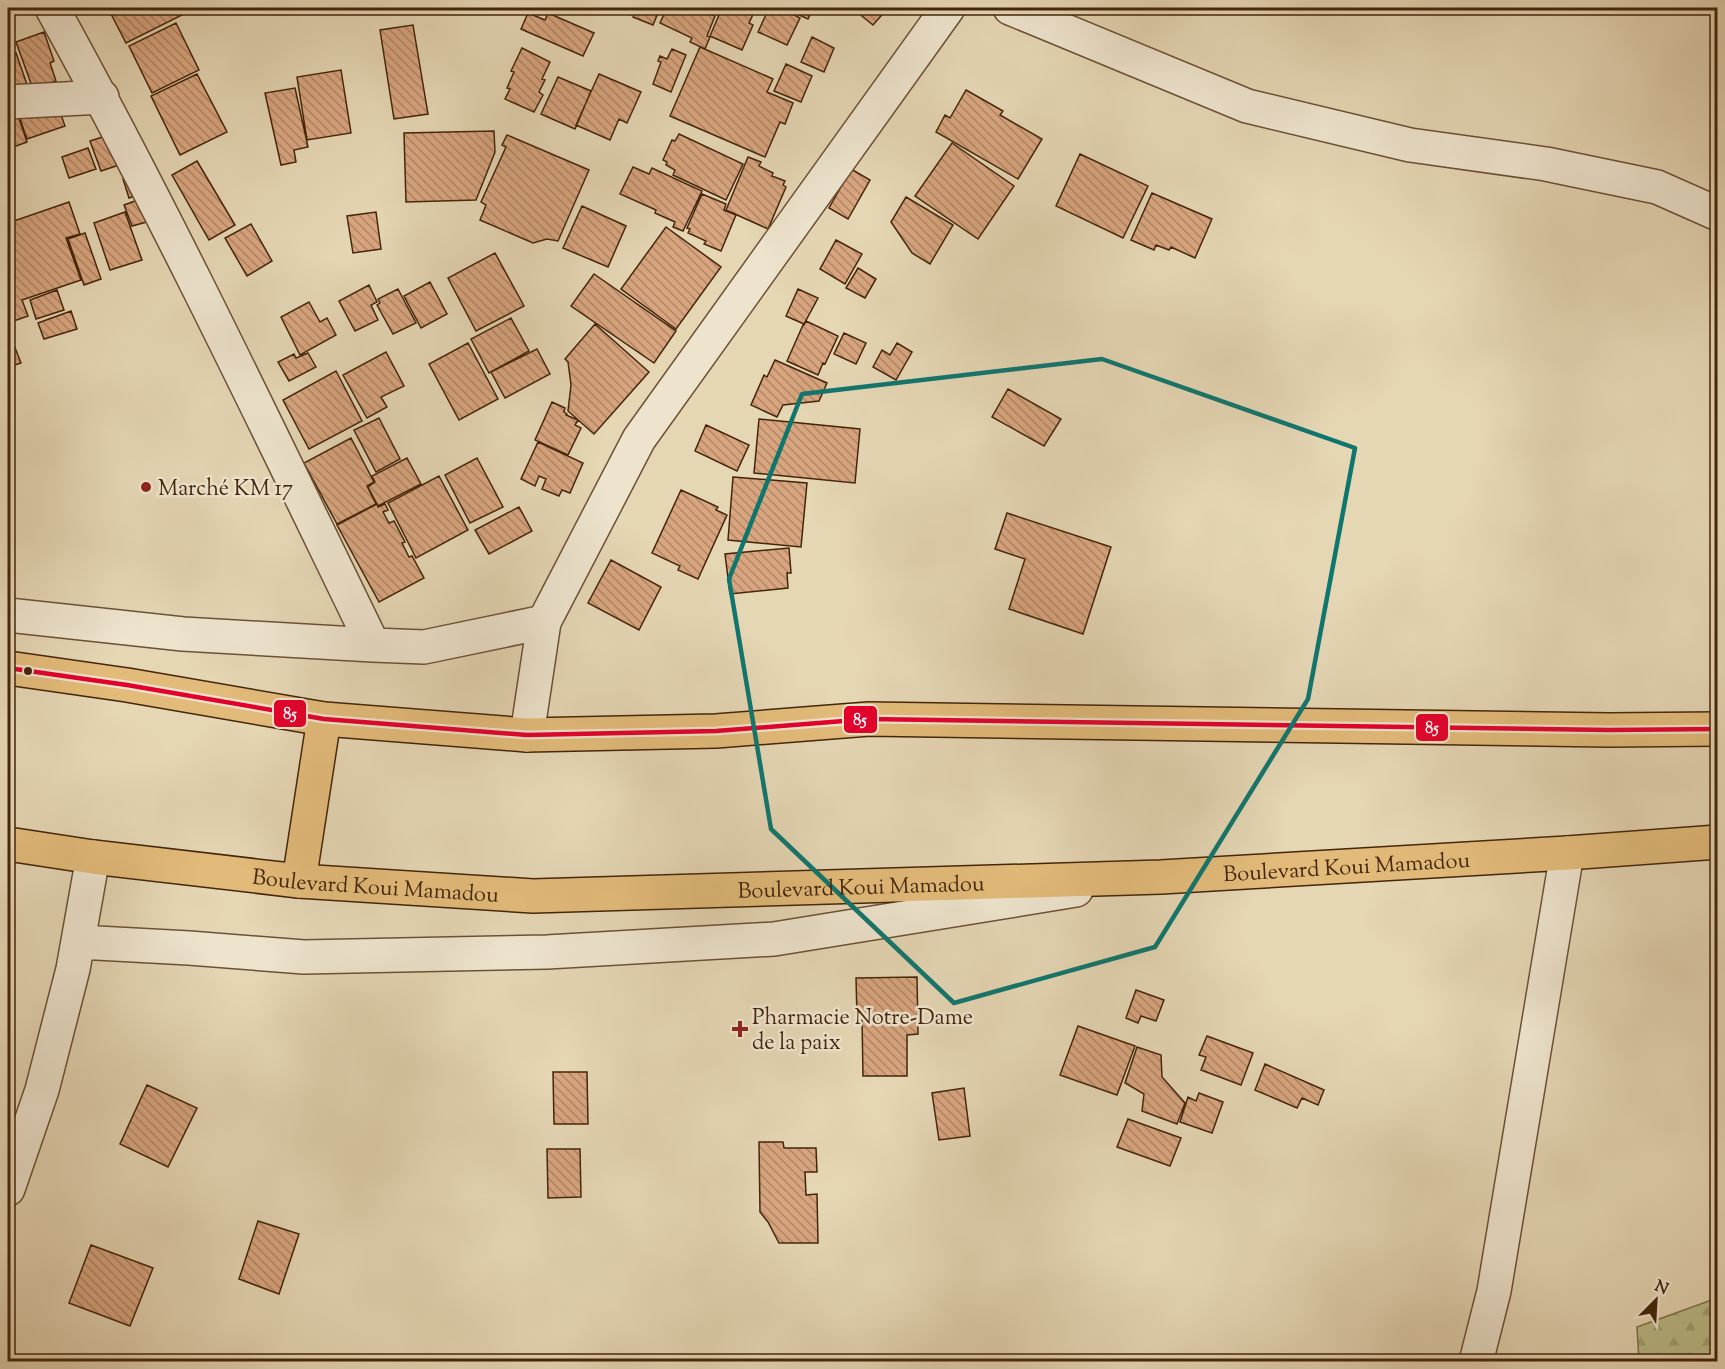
<svg xmlns="http://www.w3.org/2000/svg" width="1725" height="1369" viewBox="0 0 1725 1369" font-family="'Sorts Mill Goudy',serif">
<style>
.forest{fill:url(#forest-firs);stroke:#80704a;stroke-width:1.5}
.building{fill:url(#building-back-hatch);stroke:#44250b;stroke-width:1.5}
.lines{fill:none;stroke-linecap:round;stroke-linejoin:round}
.street-casing{stroke:#6c5135;stroke-width:36}
.primary-casing{stroke:#44250b;stroke-width:36}
.street{stroke:#eee4ce;stroke-width:33}
.primary{stroke:#e2bb7a;stroke-width:33}
.bus-1-casing{stroke:#eee4ce;stroke-width:9}
.bus-1{stroke:#e4002b;stroke-width:4.5}
.marked{fill:none;stroke:#0f766e;stroke-width:4.5;stroke-linejoin:round}
.poi-dot{fill:#8f2418;stroke:#eee4ce;stroke-width:2}
.bus-dot{fill:#44250b;stroke:#eee4ce;stroke-width:2}
.labels{text-anchor:middle;stroke-width:5;stroke-linejoin:round;paint-order:stroke}
.poi-label{font-size:22px;fill:#44250b;stroke:#eee4ce;text-anchor:start}
.street-label{font-size:22px;fill:#44250b;stroke:#eee4ce}
.line-badge{stroke:#eee4ce;stroke-width:2}
.badge-label{font-size:16px;text-anchor:middle;font-weight:bold;fill:#fff}
</style>
<defs>
<pattern id="forest-firs" width="22" height="20" patternUnits="userSpaceOnUse" patternTransform="scale(1.5)"><rect width="22" height="20" fill="#bbbc89"/><path d="M5 1l3.5 6h-7zM16 11l3.5 6h-7z" fill="#a2a175"/></pattern>
<pattern id="building-back-hatch" width="6" height="6" patternUnits="userSpaceOnUse" patternTransform="scale(1.5)"><rect width="6" height="6" fill="#d8a57f"/><path d="M-1 5l2 2M0 0l6 6M5-1l2 2" fill="none" stroke="#b18666"/></pattern>
</defs>
<rect width="100%" height="100%" fill="#e5d6b4"/>
<filter id="stains"><feTurbulence type="fractalNoise" baseFrequency=".00333" numOctaves="4"/><feColorMatrix values="0 0 0 0 .2 0 0 0 0 .09 0 0 0 0 .02 0 0 0 .5 -.17"/></filter>
<radialGradient id="worn" r=".72"><stop offset=".6" stop-color="#630" stop-opacity="0"/><stop offset="1" stop-color="#630" stop-opacity=".3"/></radialGradient>
<path class="forest" d="M1717 1298V1361H1639L1637 1327Z"/>
<path class="building" d="M108 8H178L182 15 126 43Z
M613 8H633L630 15Z
M637 8H660L653 25 633 17Z
M667 8H695L715 16 707 36 710 37 705 49 690 42 692 38 660 23Z
M722 8H756L749 23 753 25 742 50 710 36Z
M769 8H786L785 10 800 18 787 45 758 32Z
M789 8H813L808 19 788 10Z
M852 8H888L873 25Z
M528 13 545 20 548 13 594 33 583 56 521 29Z
M176 23 199 70 152 93 129 46Z
M413 25 428 114 394 119 380 30Z
M44 32 54 61 50 63 56 81 33 89 16 42Z
M812 37 834 48 824 72 801 62Z
M700 47 773 79 767 92 793 103 785 124 780 122 765 157 670 116Z
M522 48 550 62 542 79 545 80 539 92 543 95 534 112 505 99 510 89 507 88 514 72 511 71Z
M672 49 686 55 671 92 653 84 661 62 658 61 660 56 667 59Z
M16 53 30 93 8 86V56Z
M786 64 812 76 801 102 774 91Z
M341 70 351 133 307 140 297 77Z
M197 74 227 132 180 155 151 96Z
M599 74 641 92 627 123 619 119 610 140 576 125Z
M558 77 591 91 575 129 541 114Z
M295 88 308 147 294 150 296 162 281 165 265 93Z
M966 90 1003 111 1000 115 1042 139 1018 179 936 132 945 115 950 118Z
M56 101 65 126 27 139 18 113Z
M15 107 27 142 8 149V110Z
M494 131 495 152 476 200 406 202 404 133Z
M115 133 125 163 101 171 90 141Z
M679 134 743 164 726 200 673 175 675 170 666 165 667 162 663 160 672 140 675 141Z
M507 135 589 170 558 241 547 239 533 243 480 220 486 205 481 202 506 147 502 145Z
M952 143 1014 186 978 239 915 196Z
M88 148 96 169 69 178 62 157Z
M1080 154 1148 186 1123 238 1056 206Z
M748 157 761 162 759 166 773 173 772 176 785 181 783 185 786 187 768 229 726 210Z
M197 161 235 225 209 240 172 175Z
M633 167 649 174 652 168 702 191 683 231 673 227 675 222 655 213 656 210 620 194Z
M851 169 870 180 848 219 829 208Z
M136 174 143 193 129 198 123 179Z
M1152 193 1212 219 1195 258 1171 247 1169 250 1156 245 1154 250 1131 240Z
M702 194 726 204 724 210 736 215 721 251 704 244 706 241 688 233 690 229 687 228Z
M146 197 154 220 132 226 124 205Z
M906 197 953 225 930 264 912 253 891 222Z
M69 202 80 234 66 238 81 280 22 300 28 316 8 323V223Z
M582 206 626 226 608 267 563 248Z
M125 212 142 260 110 270 94 223Z
M376 212 381 249 353 253 347 216Z
M251 224 272 261 247 276 225 238Z
M666 227 721 267 676 329 621 289Z
M85 233 101 279 84 285 68 239Z
M836 240 862 254 845 284 820 269Z
M495 253 524 306 476 331 448 278Z
M858 268 876 279 865 298 846 288Z
M594 274 676 331 654 363 571 306Z
M430 282 447 314 421 328 404 296Z
M369 285 377 302 371 305 378 320 355 331 339 301Z
M398 289 416 323 393 334 377 305 380 303 378 299Z
M798 289 818 298 804 324 786 316Z
M57 290 64 310 36 319 30 300Z
M309 302 320 322 327 318 336 335 300 355 281 317Z
M71 311 77 329 44 339 38 323Z
M511 318 529 351 489 373 471 339Z
M806 321 838 336 825 364 823 363 818 375 787 361 803 325H804Z
M595 324 649 372 594 434 568 411 571 385 568 362 565 359Z
M844 333 866 343 856 364 834 354Z
M10 335 21 363 8 367V336Z
M468 343 498 399 459 420 429 364Z
M897 343 912 352 896 380 873 367 882 350 890 355Z
M537 349 550 374 505 398 491 372Z
M386 352 404 386 381 397 387 407 367 418 343 375Z
M308 353 316 367 289 381 278 362 294 354 296 358Z
M775 360 827 383 819 401 783 405 777 417 751 405 764 375 767 377Z
M336 371 362 421 309 449 283 400Z
M1008 389 1061 419 1044 446 992 417Z
M552 402 565 408 564 412 567 414 566 415 578 420 575 425 581 428 568 455 535 440Z
M379 418 400 459 376 472 354 430Z
M759 419 860 429 855 483 754 473Z
M706 425 749 445 737 471 695 451Z
M351 438 374 482 367 486 376 504 337 524 304 463Z
M538 442 583 463 570 493 562 490 559 496 542 489 546 479 539 476 535 486 521 479Z
M407 458 421 484 378 506 368 487 375 482 372 476Z
M477 458 503 507 470 523 445 475Z
M439 476 468 530 416 558 388 503Z
M733 477 807 483 801 547 728 540Z
M681 490 718 507 716 510 727 515 698 579 678 570 680 566 652 553Z
M377 504 378 507 385 504 388 510 383 512 389 523 394 521 405 542 402 543 409 557 412 556 424 578 379 602 337 525Z
M519 507 532 531 489 554 475 530Z
M1007 513 1111 547 1083 634 1009 609 1025 559 995 549Z
M789 548 791 573H787L788 588 730 594 725 554Z
M611 560 661 587 639 630 588 603Z
M917 977 918 1034 907 1035V1076H863L862 1017H857L856 978Z
M1136 990 1164 1000 1156 1021 1141 1016 1138 1023 1126 1018Z
M1078 1026 1135 1046 1117 1095 1060 1075Z
M1207 1036 1253 1053 1241 1085 1201 1070 1206 1057 1199 1055Z
M1137 1047 1161 1055 1162 1077 1185 1103 1177 1124 1142 1111 1144 1094 1125 1083Z
M1265 1064 1324 1090 1318 1105 1302 1098 1297 1108 1255 1090Z
M553 1072H587L588 1124H554Z
M147 1085 197 1108 168 1167 120 1144Z
M964 1088 970 1136 939 1140 932 1093Z
M1199 1093 1223 1102 1212 1133 1180 1122 1188 1097 1196 1101Z
M1128 1119 1181 1138 1170 1166 1117 1147Z
M759 1142H783L784 1148H816L817 1172H805L806 1195 817 1194 818 1243H779L768 1222 760 1212Z
M547 1149H580L581 1197 548 1198Z
M258 1221 299 1234 279 1294 239 1279Z
M91 1245 153 1268 130 1326 69 1303Z"/>
<g class="lines">
<defs>
<path id="street" d="M52 8C167 216 269 431 373 645
M1010 8 1247 106 1410 145 1546 164 1657 187 1718 214
M8 102 102 97
M8 615 183 634 373 645 424 647 544 622
M527 735 544 622 639 439 948 8
M78 942 189 948 304 957 547 952 774 939 1076 890
M8 1189 42 1090 73 969 93 857
M1476 1362 1494 1291 1567 853"/>
<g id="primary">
<path d="M8 668 127 685 324 719 527 735 716 731 869 719 1609 730 1718 729"/>
<path id="s1" d="M8 844 93 857 299 881 533 896 1161 877 1567 853 1718 842"/>
<path d="M299 881 324 719"/>
</g>
</defs>
<use href="#street" class="street-casing"/>
<use href="#primary" class="primary-casing"/>
<use href="#street" class="street"/>
<use href="#primary" class="primary"/>
<defs>
<path id="bus-1" d="M8 668 127 685 324 719 527 735 716 731 869 719 1609 730 1718 729"/>
</defs>
<use href="#bus-1" class="bus-1-casing"/>
<use href="#bus-1" class="bus-1"/>
</g>
<path class="marked" d="M1102 359 1355 448 1308 699 1155 947 954 1003 771 829 729 579 802 394Z"/>
<g class="poi-dot">
<circle cx="146" cy="487" r="6"/>
<path d="M737 1020h6v6h6v6h-6v6h-6v-6h-6v-6h6z"/>
</g>
<circle class="bus-dot" cx="28" cy="671" r="5"/>
<g class="labels">
<g class="poi-label">
<text x="158" y="495">Marché KM 17</text>
<text x="752" y="1024">Pharmacie Notre-Dame<tspan x="752" dy="25">de la paix</tspan></text>
</g>
<g class="street-label">
<text dy="8" stroke="none"><textPath href="#s1" startOffset="1342">Boulevard Koui Mamadou</textPath></text>
<text dy="8" stroke="none"><textPath href="#s1" startOffset="370">Boulevard Koui Mamadou</textPath></text>
<text dy="8" stroke="none"><textPath href="#s1" startOffset="856">Boulevard Koui Mamadou</textPath></text>
</g>
</g>
<g class="line-badge">
<rect x="273" y="699" width="34" height="29" rx="6" fill="#e4002b"/>
<rect x="843" y="705" width="35" height="29" rx="6" fill="#e4002b"/>
<rect x="1415" y="713" width="34" height="29" rx="6" fill="#e4002b"/>
</g>
<g class="badge-label">
<text x="290" y="719">85</text>
<text x="860" y="725">85</text>
<text x="1432" y="733">85</text>
</g>
<rect width="1725" height="1369" fill="none" stroke="#e5d6b4" stroke-width="30"/>
<rect x="9" y="9" width="1707" height="1351" fill="none" stroke="#44250b" stroke-width="3"/>
<rect x="15" y="15" width="1695" height="1339" fill="none" stroke="#44250b" stroke-width="1.5"/>
<g transform="translate(1656 1300) rotate(24)" stroke="#eee4ce" stroke-width="4.5" paint-order="stroke">
<path d="M0-4.5L10 22L0 15L-10 22Z" fill="#44250b"/>
<text y="-9" font-size="16" font-weight="bold" text-anchor="middle" fill="#44250b">N</text>
</g>
<rect width="100%" height="100%" filter="url(#stains)"/>
<rect width="100%" height="100%" fill="url(#worn)"/>
</svg>
